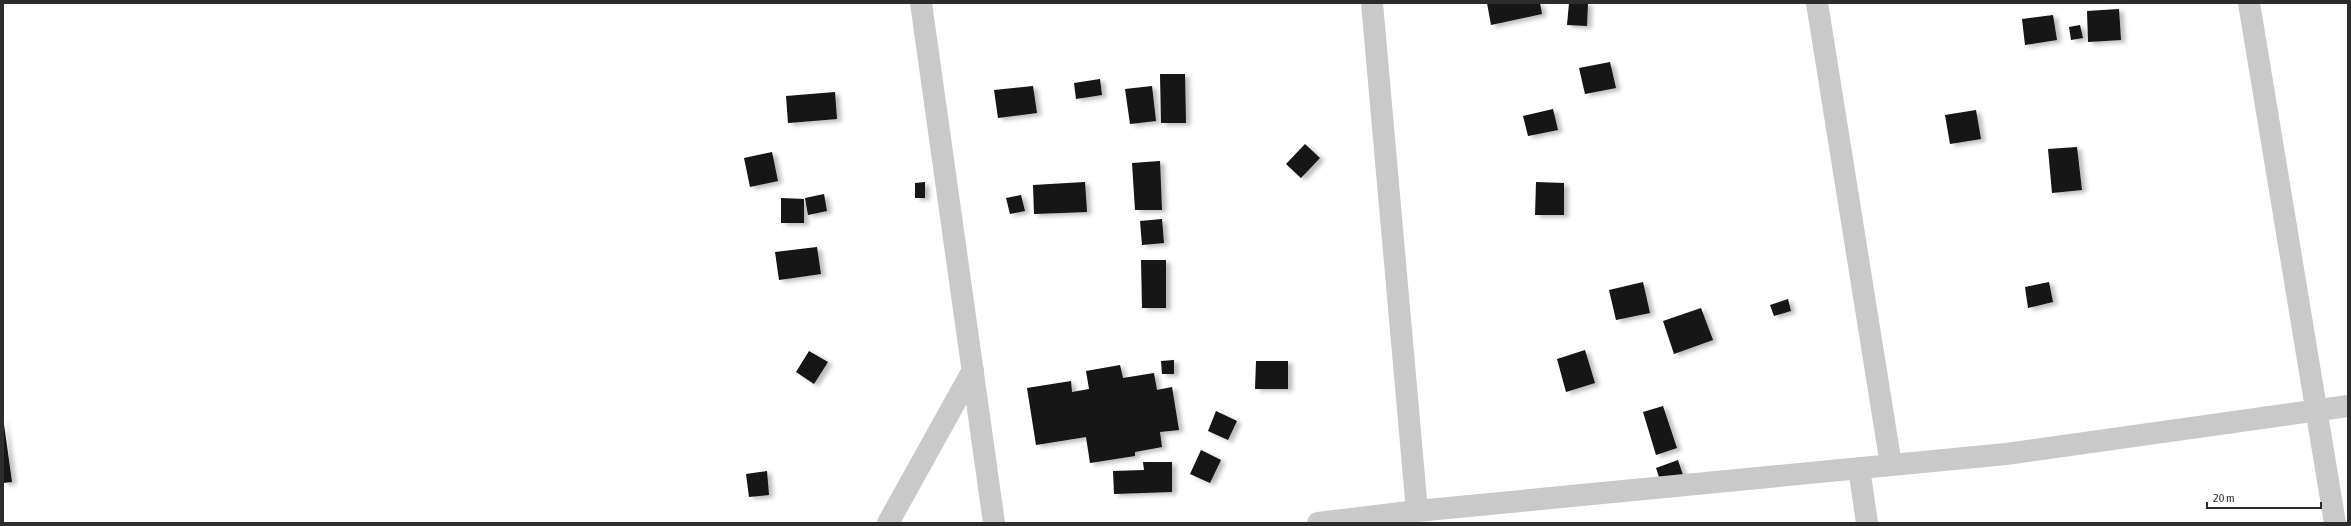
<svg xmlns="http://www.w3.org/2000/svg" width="2351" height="526" viewBox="0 0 2351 526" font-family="'Asap Condensed',sans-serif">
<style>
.building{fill:#131313;filter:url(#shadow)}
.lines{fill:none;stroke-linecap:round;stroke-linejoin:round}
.minor{stroke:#c9c9c9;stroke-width:22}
</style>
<defs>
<filter id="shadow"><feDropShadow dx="4.5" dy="2.5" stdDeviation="2" flood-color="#0004"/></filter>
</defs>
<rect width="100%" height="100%" fill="#fff"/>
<path class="building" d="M1487 3H1540L1542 14 1491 25Z
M1569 3H1588L1587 26 1567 25Z
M2119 9 2121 40 2088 42 2087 11Z
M2053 15 2057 40 2025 45 2022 19Z
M2080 25 2083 38 2071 40 2069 27Z
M1610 62 1616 88 1585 94 1579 68Z
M1160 74H1185L1186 123H1161Z
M1100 79 1102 95 1076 99 1074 83Z
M1033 86 1037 113 998 118 994 90Z
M1152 86 1156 121 1130 124 1125 89Z
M835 92 837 119 788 123 786 96Z
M1553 109 1558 130 1528 136 1523 116Z
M1976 110 1981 139 1950 144 1945 115Z
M1305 144 1320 158 1301 178 1286 164Z
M2077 147 2082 190 2052 193 2048 149Z
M772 152 778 181 750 187 744 158Z
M1160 161 1162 210H1135L1132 163Z
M925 182V198H915V183Z
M1085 182 1087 212 1034 214 1033 185Z
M1536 182 1564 183V215H1535Z
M824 194 827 211 808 215 805 198Z
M1021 195 1025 211 1010 214 1006 198Z
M781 198 804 199V223H781Z
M1162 219 1164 243 1142 245 1140 221Z
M817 247 821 274 779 280 775 252Z
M1141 260H1166V308H1142Z
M1643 282 1650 313 1616 320 1609 290Z
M2049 282 2053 302 2028 308 2025 287Z
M1788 299 1791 311 1774 316 1770 305Z
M1701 308 1713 340 1674 354 1663 321Z
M1585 350 1595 383 1566 392 1557 359Z
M809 351 828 362 814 384 796 372Z
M1174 360V374H1162L1161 361Z
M1256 361H1288V389H1255Z
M1120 365 1123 378 1154 373 1157 390 1172 387 1179 430 1160 432 1162 447 1135 452V456L1090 463 1086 437 1036 445 1027 388 1071 381 1072 392 1089 389 1086 371Z
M1663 406 1677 448 1656 455 1643 412Z
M1216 411 1237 421 1228 440 1208 431Z
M3 417 12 482 3 483Z
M1201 450 1221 460 1210 483 1190 474Z
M1678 460 1683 475 1661 483 1656 468Z
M1143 462H1172V492L1114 494 1113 471 1144 470Z
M767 471 769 495 749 497 746 474Z"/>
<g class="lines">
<path class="minor" d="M921 3 994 523
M1372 3 1417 511
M1817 3 1891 465
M2249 3 2335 523
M1859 468 1867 523
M888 523 973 370
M1318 523 1417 511 2006 454 2348 406"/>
</g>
<rect width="2351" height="526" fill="none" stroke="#2c2c2c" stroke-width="8"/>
<path d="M2207 502v6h114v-6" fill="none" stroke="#2c2c2c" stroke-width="2"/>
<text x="2213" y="502" font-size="12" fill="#2c2c2c" stroke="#ffffff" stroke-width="3" paint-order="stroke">20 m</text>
</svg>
